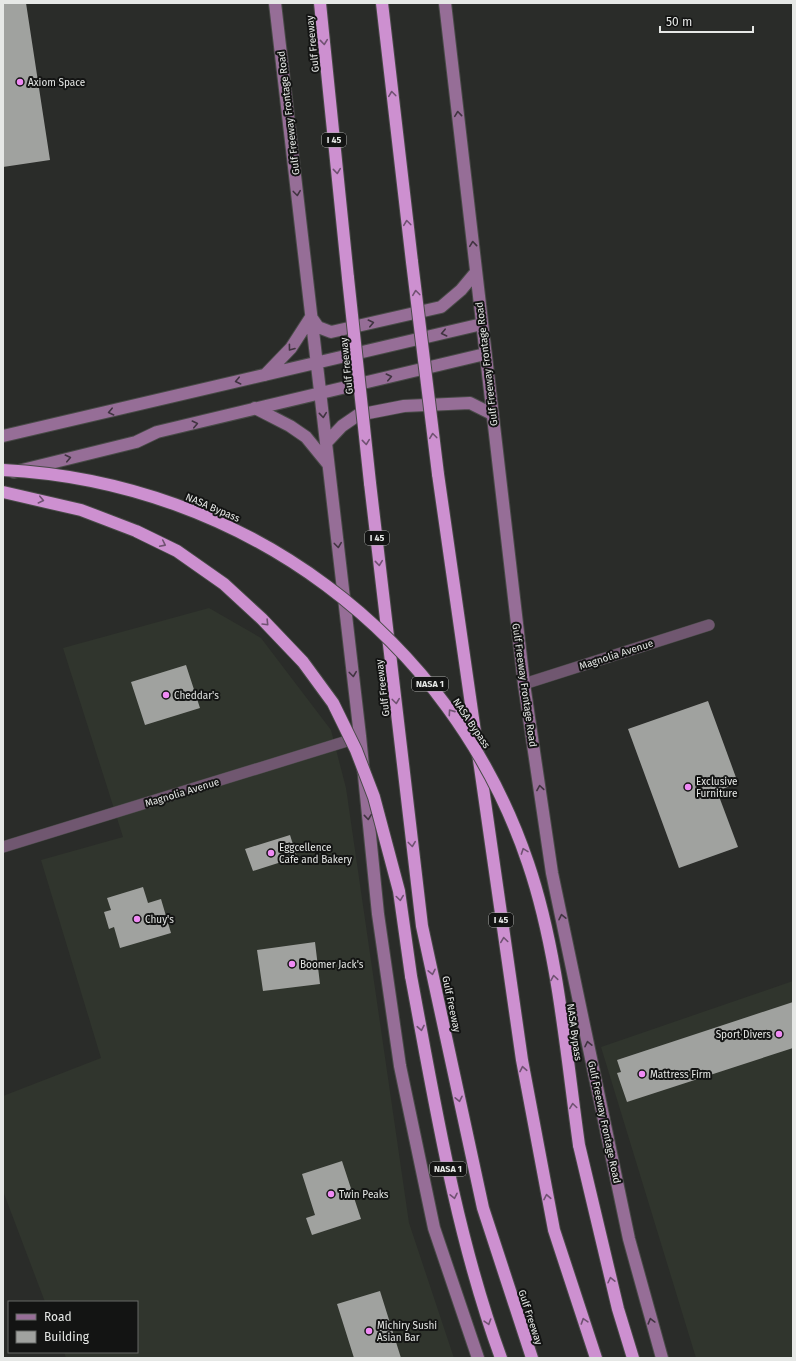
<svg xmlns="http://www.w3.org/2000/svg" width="796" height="1361" viewBox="0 0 796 1361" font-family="'Fira Sans',sans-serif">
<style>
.built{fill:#30352d}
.building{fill:#a0a29f}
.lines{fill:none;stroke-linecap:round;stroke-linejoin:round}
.street-casing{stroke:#484a47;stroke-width:12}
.secondary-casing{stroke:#484a47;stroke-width:14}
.highway-casing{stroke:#484a47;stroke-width:14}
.street{stroke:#705770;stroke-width:11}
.secondary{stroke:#966e97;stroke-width:12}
.highway{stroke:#cd90d0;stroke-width:12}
.highway-bridge-casing{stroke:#484a47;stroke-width:14;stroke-linecap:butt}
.highway-bridge{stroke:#cd90d0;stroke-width:12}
.oneway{stroke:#705272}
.oneway2{stroke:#413441}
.poi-dot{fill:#f08bf5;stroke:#131413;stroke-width:1.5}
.labels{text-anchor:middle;stroke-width:4;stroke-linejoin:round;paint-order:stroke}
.shield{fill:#131413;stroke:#a7a8a7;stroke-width:1}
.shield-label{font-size:9px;font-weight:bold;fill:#e6e8e6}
.street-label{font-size:10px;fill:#e6e8e6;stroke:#131413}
.poi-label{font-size:10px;fill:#e6e8e6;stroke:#131413;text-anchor:start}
</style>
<rect width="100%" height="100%" fill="#2a2c29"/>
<path class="built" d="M209 608 261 638 331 730 346 788 409 1223 454 1358H66L64 1352H137V1302H45L3 1191V1096L101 1058 41 860 123 837 63 648Z
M793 981V1358H696L601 1047Z"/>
<path class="building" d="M3 3H26L50 160 3 167Z
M186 665 200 708 145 725 131 682Z
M708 701 738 783 717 791 738 847 679 868 628 729Z
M290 835 297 857 253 871 245 849Z
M143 887 148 903 161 899 171 933 120 948 114 927 109 929 104 912 111 910 107 898Z
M315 942 320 984 263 991 257 950Z
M793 1002V1048L627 1102 617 1073 621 1072 617 1060Z
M342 1161 361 1219 312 1235 306 1218 315 1215 302 1174Z
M380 1291 401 1358H354L337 1304Z"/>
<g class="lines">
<defs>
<path id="street" d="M524 684 709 625
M3 847 360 737"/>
<path id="secondary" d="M275 3 360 736 378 914 400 1066 434 1228 478 1358
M445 3 524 684 552 873 629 1239 662 1358
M311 317 318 327 331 332 441 307 461 290 476 272
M265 375 291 348 311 317
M255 408 290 426 306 437 328 464
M3 436 482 324
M326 443 342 426 358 415 404 406 470 403 492 414
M14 472 136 442 157 432 485 354"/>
<path id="highway" d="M320 3 348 278
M382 3 412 262
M438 474 522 1060 554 1230 596 1358
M370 483 422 926 483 1208 532 1358
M411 976C435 1104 456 1235 501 1358
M579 1145 618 1309 633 1358"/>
</defs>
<use href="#street" class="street-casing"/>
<use href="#secondary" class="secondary-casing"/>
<use href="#highway" class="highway-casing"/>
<use href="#street" class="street"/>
<use href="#secondary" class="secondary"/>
<use href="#highway" class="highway"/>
<defs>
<path id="highway-bridge" d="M412 262 438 474
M348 278 370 483
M3 470C242 482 451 635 528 863 558 951 566 1053 579 1145
M3 492 81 510 136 531 177 551 224 584 262 619 303 662 333 703 356 750 374 797 399 891 411 976"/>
</defs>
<use href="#highway-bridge" class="highway-bridge-casing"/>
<use href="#highway-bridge" class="highway-bridge"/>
</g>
<defs><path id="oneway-chevron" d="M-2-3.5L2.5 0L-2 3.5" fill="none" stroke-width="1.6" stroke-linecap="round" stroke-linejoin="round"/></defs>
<g class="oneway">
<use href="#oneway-chevron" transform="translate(324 42) rotate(84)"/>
<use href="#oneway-chevron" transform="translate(392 94) rotate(-97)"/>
<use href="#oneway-chevron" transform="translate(337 171) rotate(84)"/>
<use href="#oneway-chevron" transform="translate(407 223) rotate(-97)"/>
<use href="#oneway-chevron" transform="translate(416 293) rotate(-97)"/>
<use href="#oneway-chevron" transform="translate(433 436) rotate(-97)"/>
<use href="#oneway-chevron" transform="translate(366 442) rotate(84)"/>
<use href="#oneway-chevron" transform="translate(41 500) rotate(13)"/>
<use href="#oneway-chevron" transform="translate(163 544) rotate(26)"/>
<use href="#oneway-chevron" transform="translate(379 563) rotate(84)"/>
<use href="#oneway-chevron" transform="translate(266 623) rotate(46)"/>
<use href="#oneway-chevron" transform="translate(396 701) rotate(83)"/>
<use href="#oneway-chevron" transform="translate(451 712) rotate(-125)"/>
<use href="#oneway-chevron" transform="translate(412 844) rotate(83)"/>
<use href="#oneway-chevron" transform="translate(524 851) rotate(-110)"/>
<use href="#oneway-chevron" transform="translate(400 898) rotate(82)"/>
<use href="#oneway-chevron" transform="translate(504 940) rotate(-98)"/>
<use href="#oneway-chevron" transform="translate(432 972) rotate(78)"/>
<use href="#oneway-chevron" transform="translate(554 978) rotate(-99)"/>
<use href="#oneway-chevron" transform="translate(421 1028) rotate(79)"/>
<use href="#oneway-chevron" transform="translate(523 1069) rotate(-101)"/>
<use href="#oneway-chevron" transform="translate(459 1099) rotate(78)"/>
<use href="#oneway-chevron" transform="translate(573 1106) rotate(-98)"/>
<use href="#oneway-chevron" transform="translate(454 1196) rotate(78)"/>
<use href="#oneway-chevron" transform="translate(547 1197) rotate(-101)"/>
<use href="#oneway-chevron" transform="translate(611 1280) rotate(-103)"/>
<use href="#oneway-chevron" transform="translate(584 1321) rotate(-108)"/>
<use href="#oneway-chevron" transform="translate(488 1322) rotate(73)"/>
</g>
<g class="oneway2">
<use href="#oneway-chevron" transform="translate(458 114) rotate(-96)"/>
<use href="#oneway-chevron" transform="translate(297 193) rotate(83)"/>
<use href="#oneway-chevron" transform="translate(473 244) rotate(-96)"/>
<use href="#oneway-chevron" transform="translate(371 323) rotate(-13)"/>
<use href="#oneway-chevron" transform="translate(444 333) rotate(167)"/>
<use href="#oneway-chevron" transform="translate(291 348) rotate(127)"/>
<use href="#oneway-chevron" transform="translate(389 377) rotate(-13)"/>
<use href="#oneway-chevron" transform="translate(238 381) rotate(167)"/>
<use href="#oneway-chevron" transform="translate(111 412) rotate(167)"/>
<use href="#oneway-chevron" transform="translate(323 415) rotate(84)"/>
<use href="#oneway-chevron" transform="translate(195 424) rotate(-13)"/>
<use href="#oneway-chevron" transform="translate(68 458) rotate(-13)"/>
<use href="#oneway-chevron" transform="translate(338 545) rotate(83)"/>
<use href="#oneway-chevron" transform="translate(353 674) rotate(83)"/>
<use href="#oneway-chevron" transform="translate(540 788) rotate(-99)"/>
<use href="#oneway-chevron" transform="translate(368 817) rotate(84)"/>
<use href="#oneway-chevron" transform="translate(562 917) rotate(-102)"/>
<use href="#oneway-chevron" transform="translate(588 1044) rotate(-102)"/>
<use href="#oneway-chevron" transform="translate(651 1321) rotate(-105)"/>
</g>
<g class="poi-dot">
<circle cx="20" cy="82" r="4"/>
<circle cx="166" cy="695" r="4"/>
<circle cx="688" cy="787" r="4"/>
<circle cx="271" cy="853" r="4"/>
<circle cx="137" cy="919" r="4"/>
<circle cx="292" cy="964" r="4"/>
<circle cx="779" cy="1034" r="4"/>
<circle cx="642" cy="1074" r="4"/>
<circle cx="331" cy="1194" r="4"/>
<circle cx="369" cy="1331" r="4"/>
</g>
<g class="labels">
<g class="shield">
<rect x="322" y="133" width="24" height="14" rx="3"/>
<rect x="365" y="531" width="24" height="14" rx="3"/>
<rect x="412" y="677" width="36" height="14" rx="3"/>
<rect x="489" y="913" width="24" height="14" rx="3"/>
<rect x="430" y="1162" width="36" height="14" rx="3"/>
</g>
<g class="shield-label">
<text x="334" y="143">I 45</text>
<text x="377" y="541">I 45</text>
<text x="430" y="687">NASA 1</text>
<text x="501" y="923">I 45</text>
<text x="448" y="1172">NASA 1</text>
</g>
<g class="street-label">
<text transform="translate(312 44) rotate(-96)" y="4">Gulf Freeway</text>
<text transform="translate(288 113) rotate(-97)" y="4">Gulf Freeway Frontage Road</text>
<text transform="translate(486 364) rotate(-97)" y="4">Gulf Freeway Frontage Road</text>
<text transform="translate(346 366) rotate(-96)" y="4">Gulf Freeway</text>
<text transform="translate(213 507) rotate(23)" y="4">NASA Bypass</text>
<text transform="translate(616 654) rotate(-18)" y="4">Magnolia Avenue</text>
<text transform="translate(525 685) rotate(82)" y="4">Gulf Freeway Frontage Road</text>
<text transform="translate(382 688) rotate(-97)" y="4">Gulf Freeway</text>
<text transform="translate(472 723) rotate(56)" y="4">NASA Bypass</text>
<text transform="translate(182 792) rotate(-17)" y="4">Magnolia Avenue</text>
<text transform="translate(452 1004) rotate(78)" y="4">Gulf Freeway</text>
<text transform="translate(575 1032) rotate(82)" y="4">NASA Bypass</text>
<text transform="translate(605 1122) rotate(78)" y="4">Gulf Freeway Frontage Road</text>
<text transform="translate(531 1317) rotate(72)" y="4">Gulf Freeway</text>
</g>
<g class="poi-label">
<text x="28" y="86">Axiom Space</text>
<text x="174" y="699">Cheddar's</text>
<text x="696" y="785">Exclusive<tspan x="696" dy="12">Furniture</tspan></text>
<text x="279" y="851">Eggcellence<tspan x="279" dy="12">Cafe and Bakery</tspan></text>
<text x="145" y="923">Chuy's</text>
<text x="300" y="968">Boomer Jack's</text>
<text x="771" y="1038" text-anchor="end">Sport Divers</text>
<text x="650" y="1078">Mattress Firm</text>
<text x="339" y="1198">Twin Peaks</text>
<text x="377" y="1329">Michiry Sushi<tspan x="377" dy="12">Asian Bar</tspan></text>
</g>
</g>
<rect width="796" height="1361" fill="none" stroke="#e6e8e6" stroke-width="8"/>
<rect x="8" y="1301" width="130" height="52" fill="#131413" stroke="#676967"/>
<rect x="16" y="1314" width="20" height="6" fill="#966e97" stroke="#676967"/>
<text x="44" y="1321" font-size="12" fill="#e6e8e6">Road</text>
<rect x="16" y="1331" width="20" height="12" fill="#a0a29f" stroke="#676967"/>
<text x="44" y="1341" font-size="12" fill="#e6e8e6">Building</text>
<path d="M660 26v6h93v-6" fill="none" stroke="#e6e8e6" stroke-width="2"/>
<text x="666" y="26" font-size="12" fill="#e6e8e6" stroke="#131413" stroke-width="3" paint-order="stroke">50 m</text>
</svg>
